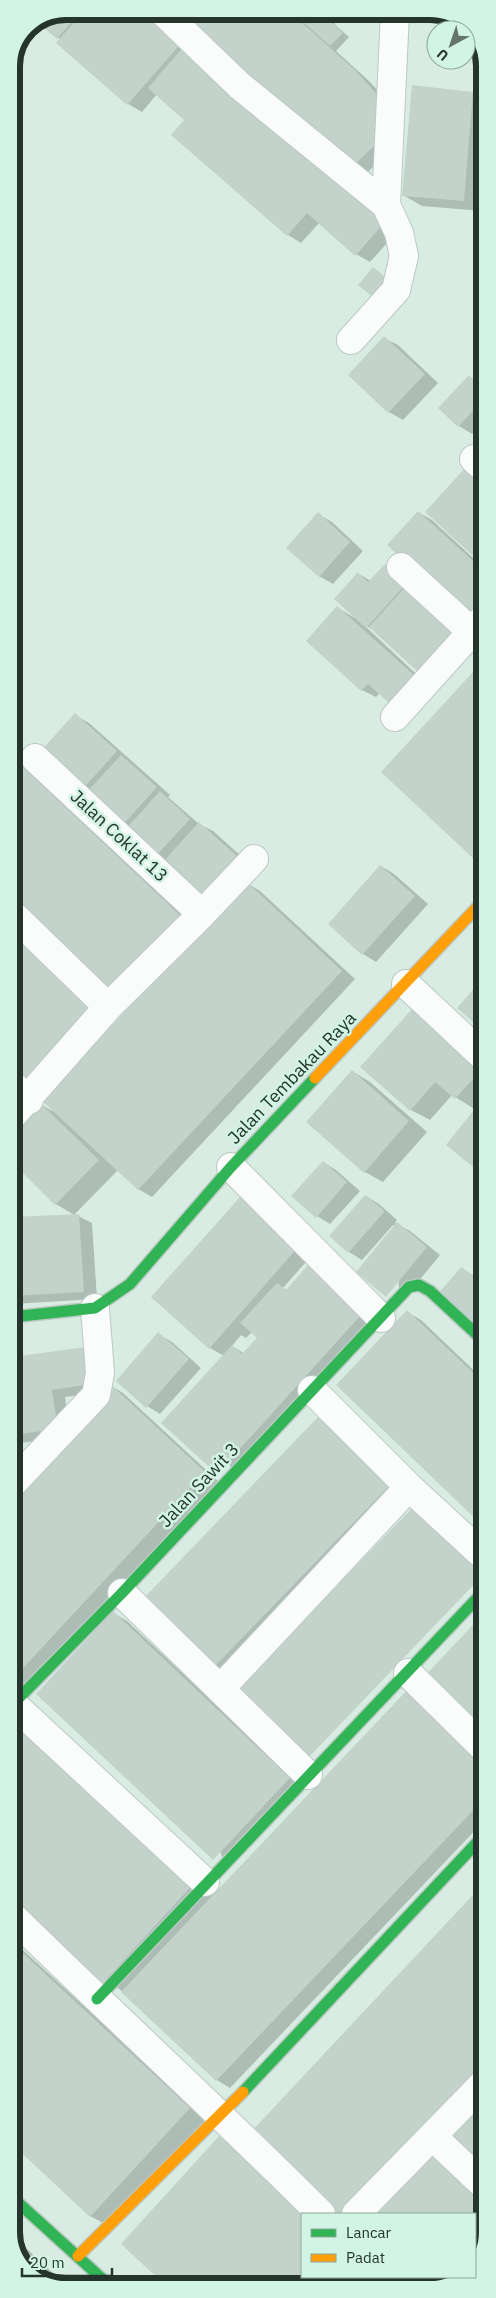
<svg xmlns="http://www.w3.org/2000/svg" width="496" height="2298" viewBox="0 0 496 2298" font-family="'IBM Plex Sans',sans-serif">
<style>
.shadow{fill:#0003;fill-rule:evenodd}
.building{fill:#c3d2cb}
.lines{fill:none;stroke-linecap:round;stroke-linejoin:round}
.street-casing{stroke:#bbc9c2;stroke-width:30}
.fast-casing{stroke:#bbc9c2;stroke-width:14}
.slow-casing{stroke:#bbc9c2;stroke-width:14}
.street{stroke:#f9fcfb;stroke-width:28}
.fast{stroke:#30b455;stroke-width:11}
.slow{stroke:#ff9f0a;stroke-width:11}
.labels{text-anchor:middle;stroke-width:5;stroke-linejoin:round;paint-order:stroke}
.street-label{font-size:18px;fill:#26342e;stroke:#d1f4e4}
.rim{fill:none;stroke:#26342e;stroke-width:6}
</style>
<rect width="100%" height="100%" fill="#d9ece3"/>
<path class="shadow" d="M66 11H154L398 231 370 262 356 254 320 222 301 243 288 235 173 135 186 120 157 94 142 112 128 104 58 43 61 40 39 22Z
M182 11 346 12 334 24 349 37 336 51 369 81 392 106 388 152 365 175Z
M435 12H437L462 24H453Z
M413 87 473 93 484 99V187L482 211 422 206 403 195Z
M384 338 398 345 438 383 403 420 389 412 350 375Z
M469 377 484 386V421L472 434 459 426Z
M466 469 484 481V564L427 512Z
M418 512 432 520 484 568V628Z
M318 514 332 522 363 551 333 584 319 576 288 548Z
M385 566 467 638 431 678 418 670 375 631 363 624 428 685 380 693 376 697 362 690 338 608 355 618 359 574 371 581Z
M484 662V864L477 860 382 772Z
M75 715 89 723 170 795 168 797 199 824 213 831 251 865 202 896 82 790Z
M12 758 26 766 197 927 11 897Z
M381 866 394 874 428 904 376 962 363 954Z
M247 883 260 891 355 979 152 1197 138 1189 118 1170 74 1215 56 1204 12 1160V1131L39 1103 52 1111Z
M484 979V1030L459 1008Z
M412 1010 431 1021 484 1068 485 1175 476 1110 452 1095 430 1120 411 1110Z
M352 1071 370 1082 427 1132 383 1182 365 1172Z
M323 1162 336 1170 360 1191 330 1224 317 1216Z
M366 1196 379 1204 397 1220 395 1223 410 1231 440 1255 400 1304 395 1226 393 1225 362 1260 349 1252Z
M255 1205 312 1255 283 1288 287 1290 308 1267 322 1274 375 1322 231 1481 224 1356 210 1348ZM252 1332 259 1338 245 1354 232 1346 241 1335 246 1338Z
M12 1211V1218L78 1216 92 1223 97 1299 12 1304Z
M462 1268 485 1284V1329Z
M407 1312 421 1320 485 1381V1526Z
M158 1334 172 1342 201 1368 160 1414 147 1406Z
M86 1348 110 1385 123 1393 218 1481 12 1702V1490L61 1438 12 1444V1358ZM103 1392 69 1428 65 1397Z
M318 1419 331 1427 402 1495 228 1674 215 1666Z
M426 1516 485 1573V1596Z
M113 1613 127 1621 303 1786 227 1867Z
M12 1720 217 1892 485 1754V1820L230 2088 217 2080 123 1992 12 1907Z
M12 1940 208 2120 109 2226 90 2216 12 2142Z
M251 2134 485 2199V2233L475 2259V2214H337Z
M219 2138 233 2146 302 2214V2277H377L387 2286H168L122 2244Z
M12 2235 67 2286H59L27 2271 12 2240Z
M412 2277H455L438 2286H422Z"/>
<path class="building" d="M66 11H81L57 39 38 23Z
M84 11H152L184 40 127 105 56 43Z
M180 11 290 12 356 71 379 97 375 145 351 168Z
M292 12H325L322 14 343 33 330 46Z
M184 46 385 222 355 256 307 213 287 236 171 135 184 120 148 88Z
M412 85 473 92 464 201 402 196Z
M373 267 394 284 379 302 358 285Z
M384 336 425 374 388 413 348 375Z
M469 375 484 390V399L458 427 438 408Z
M466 467 484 484V566L425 512Z
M418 511 484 571V607L471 622 387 545Z
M318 512 350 542 319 577 286 548Z
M385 564 406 584 366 628 334 599 358 572 368 582Z
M406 586 454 629 417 671 369 627Z
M337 606 415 676 390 704 368 684 361 691 306 641Z
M484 660V852L476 861 381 772Z
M75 713 117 751 81 791 39 753Z
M121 755 157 787 120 828 84 795Z
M11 756 184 919 113 994 11 898Z
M160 791 190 819 154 858 124 831Z
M199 822 238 857 202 897 163 862Z
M380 865 415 896 362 955 328 924Z
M246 881 342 971 138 1190 42 1101Z
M11 930 95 1006 26 1083 11 1070Z
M484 932V953L474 944Z
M484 977V1032L457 1008Z
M412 1009 481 1070 455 1099 435 1082 410 1111 360 1067Z
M352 1070 409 1121 364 1173 306 1122Z
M484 1097 485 1175 484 1176 446 1145Z
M39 1102 99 1160 55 1205 12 1162V1130Z
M323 1161 347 1182 316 1218 291 1196Z
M365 1195 385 1211 348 1253 329 1236Z
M241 1196 299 1246 209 1349 151 1297Z
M79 1214 84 1292 12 1296V1217Z
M397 1222 427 1247 386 1297 356 1272Z
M308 1265 362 1314 217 1474 161 1423 232 1345 242 1354 257 1338 240 1323 277 1283 286 1290Z
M461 1267 485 1286V1331L439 1293Z
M407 1310 485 1384V1528L336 1385Z
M158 1332 189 1359 146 1408 116 1381Z
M86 1347 91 1384 52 1390 58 1429 12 1435V1357Z
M109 1383 205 1472 12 1680V1489Z
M318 1417 389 1486 214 1667 143 1599Z
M413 1507 483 1575 309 1757 238 1688Z
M113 1611 290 1778 213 1860 36 1694Z
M485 1612V1737L422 1679Z
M410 1687 485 1758V1798L216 2081 121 1992Z
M12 1718 198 1879 98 1988 12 1908Z
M485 1882V2073L353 2214H335L249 2134Z
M12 1943 190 2108 90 2217 12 2144Z
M485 2094V2176L444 2137Z
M219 2136 258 2170 302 2214V2277H373L378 2286H166L121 2244Z
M429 2150 485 2203V2233L475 2259V2214H367Z
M12 2238 20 2246 63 2286H59L27 2271Z
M410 2277H455L438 2286H420Z"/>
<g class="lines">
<defs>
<path id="street" d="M162 11 240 86 386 205
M351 340 396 290 404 256 399 233 386 205 395 12
M474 459 484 468
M401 567 472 632
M395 717 484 618
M35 758 202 914
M11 913 108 1007
M406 984 484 1057
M11 1084 29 1100
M11 1117 108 1007 202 914 254 859
M231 1167 381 1318
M312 1390 409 1487 485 1557
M12 1484 96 1395 100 1373 95 1308
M122 1593 308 1775
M408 1673 485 1749
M220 1689 409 1487
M13 1704 205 1882
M12 1916C114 2016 220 2113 321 2214
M432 2136 485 2186
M356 2214 485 2082
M386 2277 396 2286"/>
<path id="fast" d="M12 1317 95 1308 130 1284 231 1167 315 1078
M12 1705 122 1593 409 1287 419 1285 430 1291 485 1342
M97 1999 485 1590
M243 2092 485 1834
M12 2197 110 2286"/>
<path id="slow" d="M315 1078 484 900
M78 2256 243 2092"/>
</defs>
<use href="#street" class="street-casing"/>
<use href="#fast" class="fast-casing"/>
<use href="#slow" class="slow-casing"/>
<use href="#street" class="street"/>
<use href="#fast" class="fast"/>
<use href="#slow" class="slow"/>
</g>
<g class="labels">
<g class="street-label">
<text transform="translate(119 836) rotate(43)" y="6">Jalan Coklat 13</text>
<text transform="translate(292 1078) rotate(-46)" y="6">Jalan Tembakau Raya</text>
<text transform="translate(199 1485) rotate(-47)" y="6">Jalan Sawit 3</text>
</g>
</g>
<path d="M0 0H496V2298H0ZM66 20H430A46 46 0 0 1 476 66V2232A46 46 0 0 1 430 2278H66A46 46 0 0 1 20 2232V66A46 46 0 0 1 66 20Z" fill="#d1f4e4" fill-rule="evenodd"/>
<path class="rim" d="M66 20H430A46 46 0 0 1 476 66V2232A46 46 0 0 1 430 2278H66A46 46 0 0 1 20 2232V66A46 46 0 0 1 66 20Z"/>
<rect x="301" y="2213" width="175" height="65" fill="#d1f4e4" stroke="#8da79b"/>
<rect x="311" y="2229" width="25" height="8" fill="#30b455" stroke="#8da79b"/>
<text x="346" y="2238" font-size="15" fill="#26342e">Lancar</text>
<rect x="311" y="2254" width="25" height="8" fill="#ff9f0a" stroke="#8da79b"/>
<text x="346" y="2263" font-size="15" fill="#26342e">Padat</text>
<g transform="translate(451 45) rotate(220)"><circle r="24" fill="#d1f4e4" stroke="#8da79b"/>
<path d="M0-4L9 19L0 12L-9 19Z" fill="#65746d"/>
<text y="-8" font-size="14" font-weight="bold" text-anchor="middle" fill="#26342e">U</text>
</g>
<path d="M22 2268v8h90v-8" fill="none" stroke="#26342e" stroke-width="2.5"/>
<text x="30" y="2268" font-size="15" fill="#26342e" stroke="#d1f4e4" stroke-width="4" paint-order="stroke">20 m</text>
</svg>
